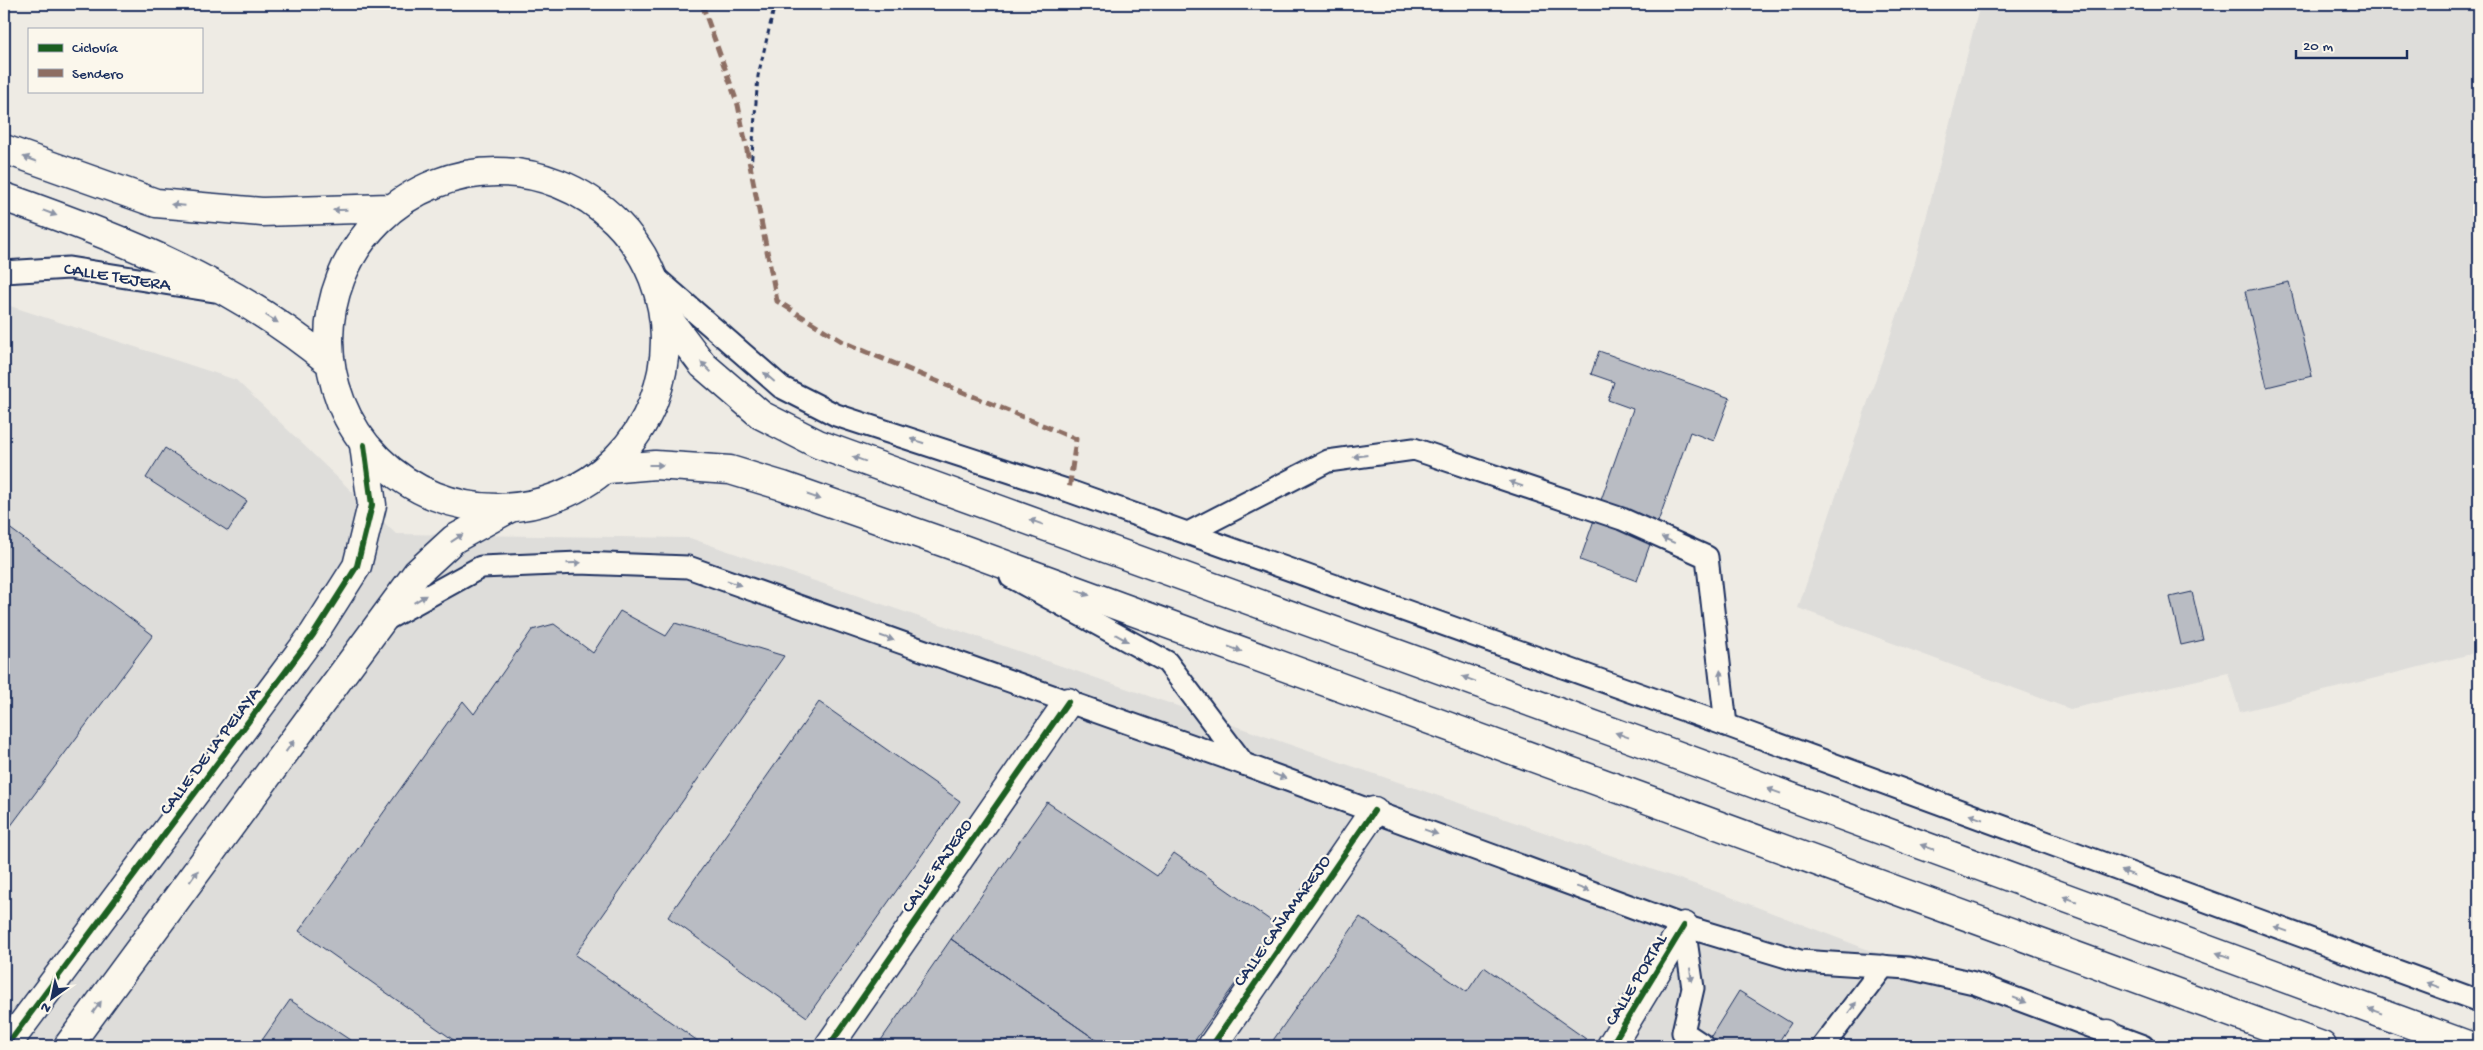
<svg xmlns="http://www.w3.org/2000/svg" width="2483" height="1050" viewBox="0 0 2483 1050" font-family="'Gochi Hand',sans-serif">
<style>
.built{fill:#deddda}
.building{fill:#b9bcc3;stroke:#1b2f5e}
.lines{fill:none;stroke-linecap:round;stroke-linejoin:round}
.service-casing{stroke:#1b2f5e;stroke-width:25}
.minor-casing{stroke:#1b2f5e;stroke-width:31}
.secondary-casing{stroke:#1b2f5e;stroke-width:31}
.path{stroke:#1b2f5e;stroke-width:3;stroke-dasharray:5 4;stroke-linecap:butt}
.service{stroke:#fbf7ec;stroke-width:21}
.minor{stroke:#fbf7ec;stroke-width:28}
.secondary{stroke:#fbf7ec;stroke-width:28}
.quiet{stroke:#8d6e63;stroke-width:5;stroke-dasharray:10 5;stroke-linecap:butt}
.cycleway-casing{stroke:#fbf7ec;stroke-width:9}
.cycleway{stroke:#1b5e20;stroke-width:6}
.oneway{fill:#8b93a5}
.labels{text-anchor:middle;stroke-width:4.5;stroke-linejoin:round;paint-order:stroke}
.street-label{font-size:18px;fill:#1b2f5e;stroke:#fbf7ec}
</style>
<rect width="100%" height="100%" fill="#eeebe4"/>
<filter id="ink" filterUnits="userSpaceOnUse"><feTurbulence type="fractalNoise" baseFrequency=".02" numOctaves="2"/><feDisplacementMap in="SourceGraphic" scale="10" xChannelSelector="R" yChannelSelector="G"/><feConvolveMatrix kernelMatrix="1 2 1 2 8 2 1 2 1" color-interpolation-filters="sRGB"/></filter>
<g filter="url(#ink)">
<path class="built" d="M1980 4H2479V652L2240 712 2228 673 2070 709 1798 608 1914 266Z
M4 304 236 380 396 534 690 538 1723 894 2118 1046H4Z"/>
<path class="building" d="M2289 282 2312 376 2267 387 2245 291Z
M1599 351 1730 398 1714 441 1690 432 1637 581 1580 560 1633 409 1608 400 1614 382 1591 374Z
M165 448 247 501 228 531 146 478Z
M4 524 153 635 4 835Z
M2192 592 2203 640 2181 645 2170 597Z
M620 611 666 636 675 623 784 656 575 955 705 1046H462L299 931 463 701 474 714 532 630 554 624 593 653Z
M819 702 960 801 807 1017 668 917Z
M1047 802 1157 876 1174 853 1277 925 1191 1046H1105L951 939Z
M1360 917 1467 992 1484 967 1586 1039 1580 1046H1269Z
M951 939 1105 1046H877Z
M1739 991 1791 1023 1776 1046H1705Z
M290 1000 359 1046H258Z"/>
<g class="lines">
<defs>
<g id="service">
<path id="s1" d="M4 272 69 268 214 291"/>
<path d="M656 278 781 387 836 415 1069 491 1726 725 2479 1001"/>
<path d="M1188 533 1328 461 1414 449 1622 519 1707 557 1726 725"/>
<path d="M1011 577 1167 662 1244 764 1684 926 1800 961 1908 968 1974 983 2143 1046"/>
<path d="M387 619 481 567 579 563 688 567 1244 764"/>
<path d="M1684 926 1693 988 1683 1032 1704 1046"/>
<path d="M1823 1046 1884 966"/>
</g>
<path id="minor" d="M2108 1034 2120 1046
M6 1046 313 635 357 566 372 505 364 445
M68 1046 417 573 454 539 508 509
M829 1046 1068 702
M1212 1046 1374 811
M1611 1046 1684 926"/>
<path id="secondary" d="M4 149 156 203 262 212 389 208
M329 340a168 168 0 1 1 336 0a168 168 0 1 1-336 0Z
M4 197C121 238 233 282 329 362
M666 316 703 365 761 415 818 444 1649 745 2470 1046
M608 469 655 465 730 470 783 486 957 547 2322 1046"/>
</defs>
<use href="#service" class="service-casing"/>
<use href="#minor" class="minor-casing"/>
<use href="#secondary" class="secondary-casing"/>
<path class="path" d="M751 168 758 76 775 4"/>
<use href="#service" class="service"/>
<use href="#minor" class="minor"/>
<use href="#secondary" class="secondary"/>
<path class="quiet" d="M702 4 738 105 777 301 845 343 1076 439 1069 491"/>
<defs>
<path id="cycleway" d="M6 1046 313 635 357 566 372 505 364 445
M829 1046 1068 702
M1212 1046 1374 811
M1611 1046 1684 926"/>
</defs>
<use href="#cycleway" class="cycleway-casing"/>
<use href="#cycleway" class="cycleway"/>
</g>
<defs><path id="oneway-solid" d="M-6-.8H1V-3.2L6.5 0L1 3.2V.8H-6Z" transform="scale(1.25)"/></defs>
<g class="oneway">
<use href="#oneway-solid" transform="translate(30 159) rotate(-160)"/>
<use href="#oneway-solid" transform="translate(178 205) rotate(-175)"/>
<use href="#oneway-solid" transform="translate(340 210) rotate(178)"/>
<use href="#oneway-solid" transform="translate(50 213) rotate(21)"/>
<use href="#oneway-solid" transform="translate(272 319) rotate(32)"/>
<use href="#oneway-solid" transform="translate(706 367) rotate(-136)"/>
<use href="#oneway-solid" transform="translate(769 377) rotate(-139)"/>
<use href="#oneway-solid" transform="translate(917 441) rotate(-162)"/>
<use href="#oneway-solid" transform="translate(1360 456) rotate(173)"/>
<use href="#oneway-solid" transform="translate(859 459) rotate(-160)"/>
<use href="#oneway-solid" transform="translate(656 465)"/>
<use href="#oneway-solid" transform="translate(1516 484) rotate(-161)"/>
<use href="#oneway-solid" transform="translate(814 497) rotate(19)"/>
<use href="#oneway-solid" transform="translate(1036 522) rotate(-160)"/>
<use href="#oneway-solid" transform="translate(457 538) rotate(-34)"/>
<use href="#oneway-solid" transform="translate(1668 540) rotate(-156)"/>
<use href="#oneway-solid" transform="translate(574 563) rotate(-1)"/>
<use href="#oneway-solid" transform="translate(734 583) rotate(19)"/>
<use href="#oneway-solid" transform="translate(1083 593) rotate(20)"/>
<use href="#oneway-solid" transform="translate(420 599) rotate(-31)"/>
<use href="#oneway-solid" transform="translate(887 638) rotate(19)"/>
<use href="#oneway-solid" transform="translate(1122 638) rotate(29)"/>
<use href="#oneway-solid" transform="translate(1235 649) rotate(20)"/>
<use href="#oneway-solid" transform="translate(1721 677) rotate(-96)"/>
<use href="#oneway-solid" transform="translate(1469 679) rotate(-160)"/>
<use href="#oneway-solid" transform="translate(1622 735) rotate(-160)"/>
<use href="#oneway-solid" transform="translate(290 746) rotate(-54)"/>
<use href="#oneway-solid" transform="translate(1279 776) rotate(20)"/>
<use href="#oneway-solid" transform="translate(1774 791) rotate(-160)"/>
<use href="#oneway-solid" transform="translate(1976 817) rotate(-160)"/>
<use href="#oneway-solid" transform="translate(1431 832) rotate(20)"/>
<use href="#oneway-solid" transform="translate(1927 847) rotate(-160)"/>
<use href="#oneway-solid" transform="translate(2128 873) rotate(-160)"/>
<use href="#oneway-solid" transform="translate(194 876) rotate(-54)"/>
<use href="#oneway-solid" transform="translate(1583 889) rotate(20)"/>
<use href="#oneway-solid" transform="translate(2070 899) rotate(-160)"/>
<use href="#oneway-solid" transform="translate(2281 929) rotate(-160)"/>
<use href="#oneway-solid" transform="translate(2223 955) rotate(-160)"/>
<use href="#oneway-solid" transform="translate(1691 975) rotate(82)"/>
<use href="#oneway-solid" transform="translate(2433 985) rotate(-160)"/>
<use href="#oneway-solid" transform="translate(2020 1000) rotate(21)"/>
<use href="#oneway-solid" transform="translate(97 1007) rotate(-54)"/>
<use href="#oneway-solid" transform="translate(1852 1008) rotate(-53)"/>
<use href="#oneway-solid" transform="translate(2375 1011) rotate(-160)"/>
</g>
</g>
<g class="labels">
<g class="street-label">
<text dy="6" stroke="none"><textPath href="#s1" startOffset="114">CALLE TEJERA</textPath></text>
<text transform="translate(209 750) rotate(-53)" y="6">CALLE DE LA PELAYA</text>
<text transform="translate(936 865) rotate(-55)" y="6">CALLE FAJERO</text>
<text transform="translate(1281 920) rotate(-55)" y="6">CALLE CAÑAMAREJO</text>
<text transform="translate(1635 979) rotate(-59)" y="6">CALLE PORTAL</text>
</g>
</g>
<rect width="2483" height="1050" fill="none" stroke="#fbf7ec" stroke-width="20"/>
<rect x="10" y="10" width="2463" height="1030" fill="none" stroke="#1b2f5e" stroke-width="2" filter="url(#ink)"/>
<rect x="28" y="28" width="175" height="65" fill="#fbf7ec" stroke="#a1a7b3"/>
<rect x="38" y="44" width="25" height="8" fill="#1b5e20" stroke="#a1a7b3"/>
<text x="72" y="52" font-size="15" fill="#1b2f5e">Ciclovía</text>
<rect x="38" y="69" width="25" height="8" fill="#8d6e63" stroke="#a1a7b3"/>
<text x="72" y="78" font-size="15" fill="#1b2f5e">Sendero</text>
<g transform="translate(52 998) rotate(213)" stroke="#fbf7ec" stroke-width="4" paint-order="stroke">
<path d="M0-4L9 19L0 12L-9 19Z" fill="#1b2f5e"/>
<text y="-8" font-size="14" font-weight="bold" text-anchor="middle" fill="#1b2f5e">N</text>
</g>
<path d="M2296 50v8h111v-8" fill="none" stroke="#1b2f5e" stroke-width="2.5"/>
<text x="2303" y="50" font-size="15" fill="#1b2f5e" stroke="#fbf7ec" stroke-width="4" paint-order="stroke">20 m</text>
</svg>
